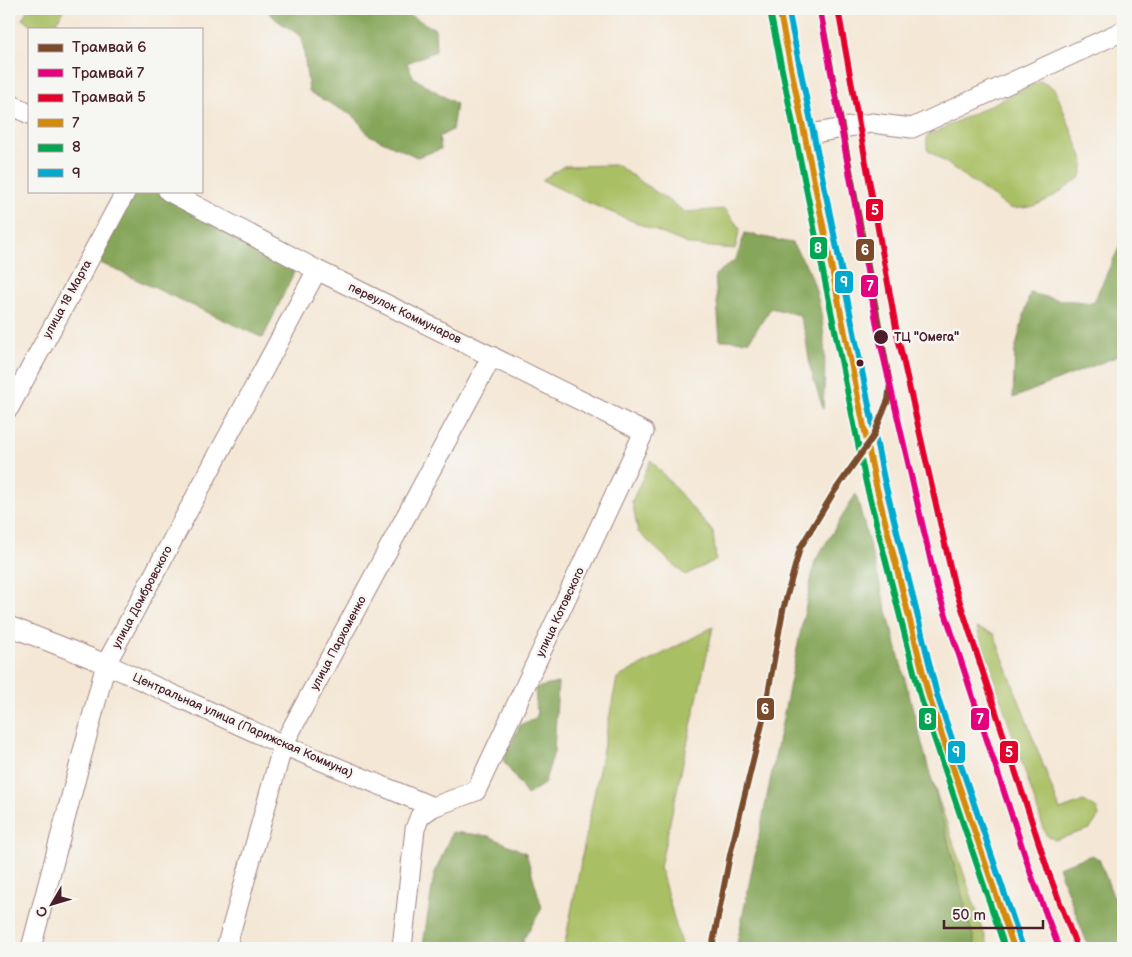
<svg xmlns="http://www.w3.org/2000/svg" width="1132" height="957" viewBox="0 0 1132 957" font-family="'Balsamiq Sans',sans-serif">
<style>
.green{fill:#a9bf64;stroke:#7a6f48}
.forest{fill:#86a65a;stroke:#686242}
.lines{fill:none;stroke-linecap:round;stroke-linejoin:round}
.minor-casing{stroke:#9f8380;stroke-width:21}
.major-casing{stroke:#9f8380;stroke-width:24}
.minor{stroke:#fff;stroke-width:19}
.major{stroke:#fff;stroke-width:22}
.bus-1-casing{stroke:#f6f6f2;stroke-width:10}
.bus-2-casing{stroke:#f6f6f2;stroke-width:10}
.bus-3-casing{stroke:#f6f6f2;stroke-width:10}
.bus-1{stroke:#d48b09;stroke-width:6}
.bus-2{stroke:#00a651;stroke-width:6}
.bus-3{stroke:#00a9ce;stroke-width:6}
.tram-1-casing{stroke:#f6f6f2;stroke-width:10}
.tram-2-casing{stroke:#f6f6f2;stroke-width:10}
.tram-3-casing{stroke:#f6f6f2;stroke-width:10}
.tram-1{stroke:#7a4b2a;stroke-width:6}
.tram-2{stroke:#e5007d;stroke-width:6}
.tram-3{stroke:#e4002b;stroke-width:6}
.stop-dot{fill:#4a1f2b;stroke:#f6f6f2;stroke-width:2}
.labels{text-anchor:middle;stroke-width:5;stroke-linejoin:round;paint-order:stroke}
.street-label{font-size:12px;fill:#4a1f2b;stroke:#f6f6f2}
.stop-label{font-size:12px;font-weight:bold;fill:#4a1f2b;stroke:#f6f6f2;text-anchor:start}
.line-badge{stroke:#f6f6f2;stroke-width:2}
.badge-label{font-size:14px;text-anchor:middle;font-weight:bold;fill:#fff}
</style>
<rect width="100%" height="100%" fill="#f6f6f2"/>
<filter id="ink" filterUnits="userSpaceOnUse"><feTurbulence type="fractalNoise" baseFrequency=".02" numOctaves="2"/><feDisplacementMap in="SourceGraphic" scale="10" xChannelSelector="R" yChannelSelector="G"/><feConvolveMatrix kernelMatrix="1 2 1 2 8 2 1 2 1" color-interpolation-filters="sRGB"/></filter>
<filter id="wash" filterUnits="userSpaceOnUse"><feTurbulence type="fractalNoise" baseFrequency=".0096" numOctaves="4" result="noise"/><feDisplacementMap in="SourceGraphic" scale="20" xChannelSelector="R" yChannelSelector="G"/><feGaussianBlur stdDeviation="1.12" result="paint"/><feColorMatrix in="noise" values="0 0 0 0 0 0 0 0 0 0 0 0 0 0 0 0 0 1.4 0 .05"/><feComposite in="paint" operator="in"/></filter>
<g filter="url(#wash)">
<rect width="100%" height="100%" fill="#f4e7d5"/>
<path class="green" d="M28 9H64L53 29H39L22 19Z
M1040 81 1055 89 1084 162 1081 177C1057 193 1040 211 1009 208L927 149V136Z
M617 165 685 212 725 209 740 229 735 249 690 245 589 203 542 180 564 166Z
M651 460 713 532 716 560 685 575 638 532 632 501Z
M713 627 660 867 682 948H564L617 678Z
M977 628 994 634 1060 810 1084 801 1097 809 1099 816 1090 829 1055 840 1046 835Z
M931 777 989 948H976Z"/>
<path class="forest" d="M265 9H398L435 29 436 51 407 63 414 78 456 104 452 130 439 137 441 149 417 157 369 135 355 117 309 92 302 37 278 21Z
M131 191H155L294 272 263 338 94 260Z
M745 233 792 243C798 253 807 265 811 276 827 319 826 364 823 409L810 367 805 332 799 315 771 308 749 341 720 340 715 275 736 259Z
M1123 239V354L1013 398 1015 350 1030 293 1055 299 1093 303Z
M856 494 976 948H736L815 561Z
M558 683 554 752 544 784 527 795 503 760 520 725 537 717 535 688Z
M452 832 489 836 526 853 542 908 523 940 525 948H424L423 945 434 875Z
M1092 855 1099 859 1123 922V948H1089L1058 867Z"/>
</g>
<g filter="url(#ink)">
<g class="lines">
<defs>
<path id="minor" d="M9 103 29 114
M804 135 872 123 912 128 1123 31
M9 408 126 191
M9 626 106 664 283 745 433 807 476 791 644 432 317 270 168 191
M31 948 106 664 317 270
M226 948 283 745 492 356
M402 948 415 829 420 816 433 807"/>
<path id="major" d="M779 9 875 481 929 697 1014 948"/>
</defs>
<use href="#minor" class="minor-casing"/>
<use href="#major" class="major-casing"/>
<use href="#minor" class="minor"/>
<use href="#major" class="major"/>
<defs>
<path id="bus-1" d="M779 9 875 481 929 697 1014 948"/>
<path id="bus-2" d="M770 11 866 483 921 699 1005 948"/>
<path id="bus-3" d="M788 9 884 479 937 695 1022 945"/>
</defs>
<use href="#bus-1" class="bus-1-casing"/>
<use href="#bus-2" class="bus-2-casing"/>
<use href="#bus-3" class="bus-3-casing"/>
<use href="#bus-1" class="bus-1"/>
<use href="#bus-2" class="bus-2"/>
<use href="#bus-3" class="bus-3"/>
<defs>
<path id="tram-1" d="M712 948 730 855 764 716 783 610 800 548 834 492 873 437 888 400 890 384 820 9"/>
<path id="tram-2" d="M820 11 879 337 937 588 1032 877 1059 948"/>
<path id="tram-3" d="M838 9 897 333 954 584 1048 871 1076 945"/>
</defs>
<use href="#tram-1" class="tram-1-casing"/>
<use href="#tram-2" class="tram-2-casing"/>
<use href="#tram-3" class="tram-3-casing"/>
<use href="#tram-1" class="tram-1"/>
<use href="#tram-2" class="tram-2"/>
<use href="#tram-3" class="tram-3"/>
</g>
</g>
<g class="stop-dot">
<circle cx="881" cy="337" r="8"/>
<circle cx="860" cy="363" r="4.5"/>
</g>
<g class="labels">
<g class="street-label">
<text transform="translate(67 299) rotate(-61)" y="4">улица 18 Марта</text>
<text transform="translate(405 313) rotate(26)" y="4">переулок Коммунаров</text>
<text transform="translate(142 597) rotate(-62)" y="4">улица Домбровского</text>
<text transform="translate(560 612) rotate(-65)" y="4">улица Котовского</text>
<text transform="translate(338 643) rotate(-62)" y="4">улица Пархоменко</text>
<text transform="translate(243 725) rotate(24)" y="4">Центральная улица (Парижская Коммуна)</text>
</g>
<g class="stop-label">
<text x="894" y="341">ТЦ "Омега"</text>
</g>
</g>
<g class="line-badge">
<rect x="865" y="198" width="19" height="24" rx="5" fill="#e4002b"/>
<rect x="809" y="236" width="19" height="24" rx="5" fill="#00a651"/>
<rect x="855" y="238" width="20" height="24" rx="5" fill="#7a4b2a"/>
<rect x="834" y="270" width="20" height="24" rx="5" fill="#00a9ce"/>
<rect x="860" y="274" width="19" height="24" rx="5" fill="#e5007d"/>
<rect x="756" y="697" width="19" height="24" rx="5" fill="#7a4b2a"/>
<rect x="918" y="707" width="19" height="24" rx="5" fill="#00a651"/>
<rect x="970" y="707" width="20" height="24" rx="5" fill="#e5007d"/>
<rect x="947" y="740" width="19" height="24" rx="5" fill="#00a9ce"/>
<rect x="999" y="740" width="20" height="24" rx="5" fill="#e4002b"/>
</g>
<g class="badge-label">
<text x="875" y="215">5</text>
<text x="818" y="253">8</text>
<text x="865" y="255">6</text>
<text x="844" y="287">9</text>
<text x="870" y="291">7</text>
<text x="765" y="714">6</text>
<text x="928" y="724">8</text>
<text x="980" y="724">7</text>
<text x="956" y="757">9</text>
<text x="1009" y="757">5</text>
</g>
<rect width="1132" height="957" fill="none" stroke="#f6f6f2" stroke-width="30"/>
<rect x="28" y="28" width="175" height="165" fill="#f6f6f2" stroke="#b1a0a2"/>
<rect x="38" y="44" width="25" height="8" fill="#7a4b2a" stroke="#b1a0a2"/>
<text x="72" y="52" font-size="15" fill="#4a1f2b">Трамвай 6</text>
<rect x="38" y="69" width="25" height="8" fill="#e5007d" stroke="#b1a0a2"/>
<text x="72" y="78" font-size="15" fill="#4a1f2b">Трамвай 7</text>
<rect x="38" y="94" width="25" height="8" fill="#e4002b" stroke="#b1a0a2"/>
<text x="72" y="102" font-size="15" fill="#4a1f2b">Трамвай 5</text>
<rect x="38" y="119" width="25" height="8" fill="#d48b09" stroke="#b1a0a2"/>
<text x="72" y="128" font-size="15" fill="#4a1f2b">7</text>
<rect x="38" y="144" width="25" height="8" fill="#00a651" stroke="#b1a0a2"/>
<text x="72" y="152" font-size="15" fill="#4a1f2b">8</text>
<rect x="38" y="169" width="25" height="8" fill="#00a9ce" stroke="#b1a0a2"/>
<text x="72" y="178" font-size="15" fill="#4a1f2b">9</text>
<g transform="translate(52 904) rotate(232)" stroke="#f6f6f2" stroke-width="4" paint-order="stroke">
<path d="M0-4L9 19L0 12L-9 19Z" fill="#4a1f2b"/>
<text y="-8" font-size="14" font-weight="bold" text-anchor="middle" fill="#4a1f2b">С</text>
</g>
<path d="M944 920v8h99v-8" fill="none" stroke="#4a1f2b" stroke-width="2.5"/>
<text x="952" y="920" font-size="15" fill="#4a1f2b" stroke="#f6f6f2" stroke-width="4" paint-order="stroke">50 m</text>
</svg>
